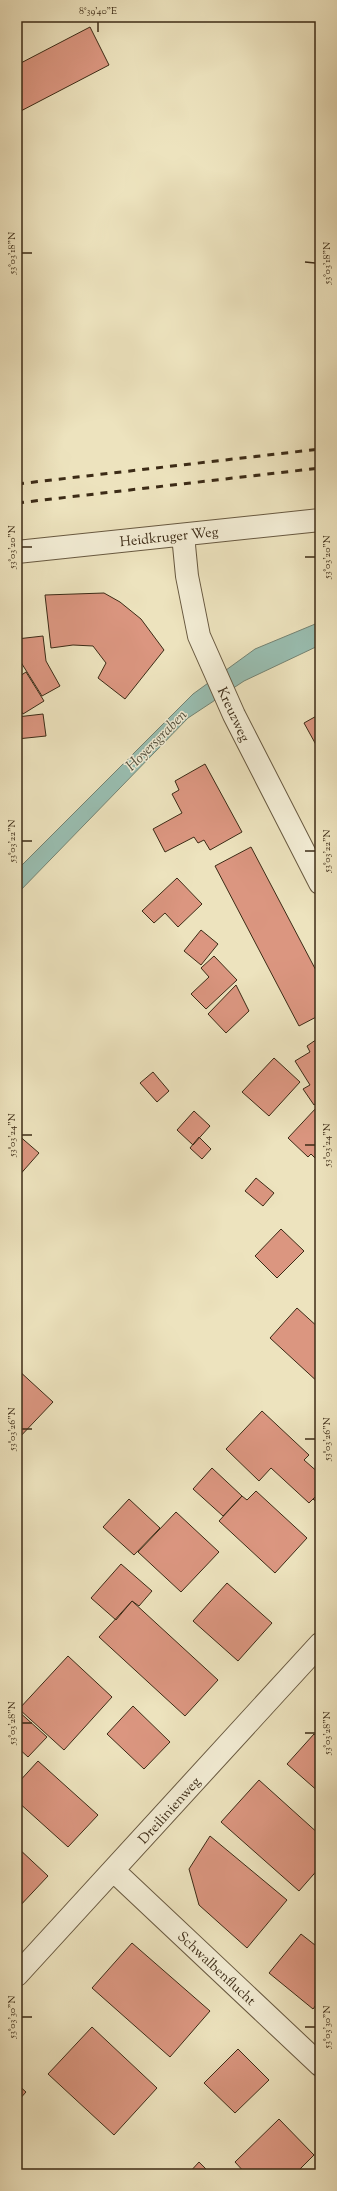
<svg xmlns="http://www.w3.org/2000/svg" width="337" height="2191" viewBox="0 0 337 2191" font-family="'Sorts Mill Goudy',serif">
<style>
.water{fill:#99beb1;stroke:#748373}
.building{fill:#db9680;stroke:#3c2b16}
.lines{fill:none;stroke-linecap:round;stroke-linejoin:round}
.minor-casing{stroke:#685940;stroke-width:24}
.minor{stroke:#f3edd5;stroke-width:22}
.rail{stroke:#3c2b16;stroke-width:3;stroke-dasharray:7 7;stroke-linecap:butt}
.ticks{fill:none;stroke:#3c2b16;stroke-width:1.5}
.labels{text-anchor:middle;stroke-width:3;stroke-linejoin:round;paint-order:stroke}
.street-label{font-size:14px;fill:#3c2b16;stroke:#f3edd5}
.water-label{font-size:15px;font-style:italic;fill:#53503d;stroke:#f3edd5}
.neatline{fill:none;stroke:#3c2b16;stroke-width:1.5}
.ticks-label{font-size:10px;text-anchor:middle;fill:#3c2b16}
</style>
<rect width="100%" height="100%" fill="#ede3be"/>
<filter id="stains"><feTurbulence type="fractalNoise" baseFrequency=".005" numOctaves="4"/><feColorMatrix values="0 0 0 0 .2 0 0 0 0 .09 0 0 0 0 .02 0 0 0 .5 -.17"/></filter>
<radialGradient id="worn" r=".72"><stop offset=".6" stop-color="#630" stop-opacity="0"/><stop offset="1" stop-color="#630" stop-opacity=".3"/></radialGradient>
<path class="water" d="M320 622V645L244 681 188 718 17 894V870L193 694 255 649Z"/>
<path class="building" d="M90 27 109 65 17 113V65Z
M104 593 120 602 141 619 164 650 125 699 98 678 106 663 93 646 73 645 51 648 45 595Z
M43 636 46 661 60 686 42 696 17 656V639Z
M26 672 44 701 23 714 17 704V678Z
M43 714 46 736 17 739V717Z
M320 714V752L304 723Z
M205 764 242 832 210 850 204 840 198 843 194 837 165 852 153 829 182 813 172 794 179 790 175 781Z
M251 847 320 978V1015L299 1026 215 866Z
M177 878 202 904 178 927 165 913 154 923 142 911Z
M201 930 218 944 201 965 184 951Z
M214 956 237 980 206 1009 191 994 209 977 201 968Z
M236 985 249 1011 226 1033 208 1014Z
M320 1037V1101L314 1105 303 1089 310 1085 295 1061 310 1052 307 1046Z
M274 1058 300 1082 269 1116 242 1092Z
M153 1072 169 1091 157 1102 140 1083Z
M317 1107 320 1109V1163L311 1154 308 1157 288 1138Z
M194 1111 210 1126 193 1145 177 1130Z
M17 1134 39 1153 17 1178Z
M199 1137 211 1149 202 1159 190 1148Z
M256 1178 274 1193 263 1206 245 1191Z
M281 1229 304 1251 277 1278 255 1256Z
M297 1308 320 1329V1333L316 1337 320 1340V1384L270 1338Z
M17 1369 53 1402 17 1440Z
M262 1411 309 1455 304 1460 320 1474V1492L309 1503 271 1468 259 1481 226 1449Z
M212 1468 242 1496 223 1516 193 1489Z
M256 1491 307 1538 275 1573 219 1521 242 1496 247 1500Z
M320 1492V1505L313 1499Z
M129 1499 160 1528 134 1555 103 1527Z
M176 1512 219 1552 181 1592 138 1552Z
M121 1564 152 1591 139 1606 132 1601 116 1620 91 1598Z
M227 1583 272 1623 238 1661 193 1621Z
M132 1601 218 1680 185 1716 99 1637Z
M68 1656 112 1697 64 1750 19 1709Z
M133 1706 170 1742 144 1769 107 1734Z
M17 1710 47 1737 28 1757 17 1747Z
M314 1734 320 1739V1793L287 1764Z
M38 1761 98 1815 68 1847 17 1801V1784Z
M259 1780 320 1835V1867L299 1891 221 1822Z
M210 1836 287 1900 247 1948 199 1905 189 1869Z
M17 1847 48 1876 17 1909Z
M301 1934 320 1949V2000L313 2009 269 1973Z
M132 1943 210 2011 170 2057 92 1988Z
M92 2027 157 2088 114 2135 48 2074Z
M238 2049 269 2080 235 2113 204 2083Z
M17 2084 26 2092 17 2102Z
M279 2119 314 2155 295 2174H246L235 2162Z
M199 2162 211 2174H188Z"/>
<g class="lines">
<defs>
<path id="minor" d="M183 535 187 576 199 636 234 715 320 883
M17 552 320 520
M114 1871 320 2065
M17 1975 320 1644"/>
</defs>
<use href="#minor" class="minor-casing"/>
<use href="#minor" class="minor"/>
<path class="rail" d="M17 484 320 449
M17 503 320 468"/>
</g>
<path class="ticks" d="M98 32V22M22 253H32M305 262 315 263M22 547H32M305 557H315M22 841H32M305 851H315M22 1135H32M305 1145H315M22 1429H32M305 1439H315M22 1723H32M305 1733H315M22 2017H32M305 2027H315"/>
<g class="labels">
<g class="street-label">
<text transform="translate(169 536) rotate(-6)" y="5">Heidkruger Weg</text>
<text transform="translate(234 714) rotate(65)" y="5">Kreuzweg</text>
<text transform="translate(169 1810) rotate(-48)" y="5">Dreilinienweg</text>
<text transform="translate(217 1968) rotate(43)" y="5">Schwalbenflucht</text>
</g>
<g class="water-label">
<text transform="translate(156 740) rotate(-45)" y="5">Hoyersgraben</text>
</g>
</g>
<rect width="337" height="2191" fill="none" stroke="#ede3be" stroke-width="44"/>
<rect x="22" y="22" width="293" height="2147" class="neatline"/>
<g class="ticks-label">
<text x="98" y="14">8°39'40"E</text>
<text transform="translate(11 253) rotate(-90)" y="4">53°03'18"N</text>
<text transform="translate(326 263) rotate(-90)" y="4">53°03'18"N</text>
<text transform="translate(11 547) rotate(-90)" y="4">53°03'20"N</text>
<text transform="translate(326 557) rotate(-90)" y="4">53°03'20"N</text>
<text transform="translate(11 841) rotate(-90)" y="4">53°03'22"N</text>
<text transform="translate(326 851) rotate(-90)" y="4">53°03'22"N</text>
<text transform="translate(11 1135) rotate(-90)" y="4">53°03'24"N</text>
<text transform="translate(326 1145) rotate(-90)" y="4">53°03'24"N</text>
<text transform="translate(11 1429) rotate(-90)" y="4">53°03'26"N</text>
<text transform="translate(326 1439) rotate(-90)" y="4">53°03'26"N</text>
<text transform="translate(11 1723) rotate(-90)" y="4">53°03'28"N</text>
<text transform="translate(326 1733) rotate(-90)" y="4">53°03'28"N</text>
<text transform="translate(11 2017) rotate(-90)" y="4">53°03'30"N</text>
<text transform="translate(326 2027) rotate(-90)" y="4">53°03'30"N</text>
</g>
<rect width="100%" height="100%" filter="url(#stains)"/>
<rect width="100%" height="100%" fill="url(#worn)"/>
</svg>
